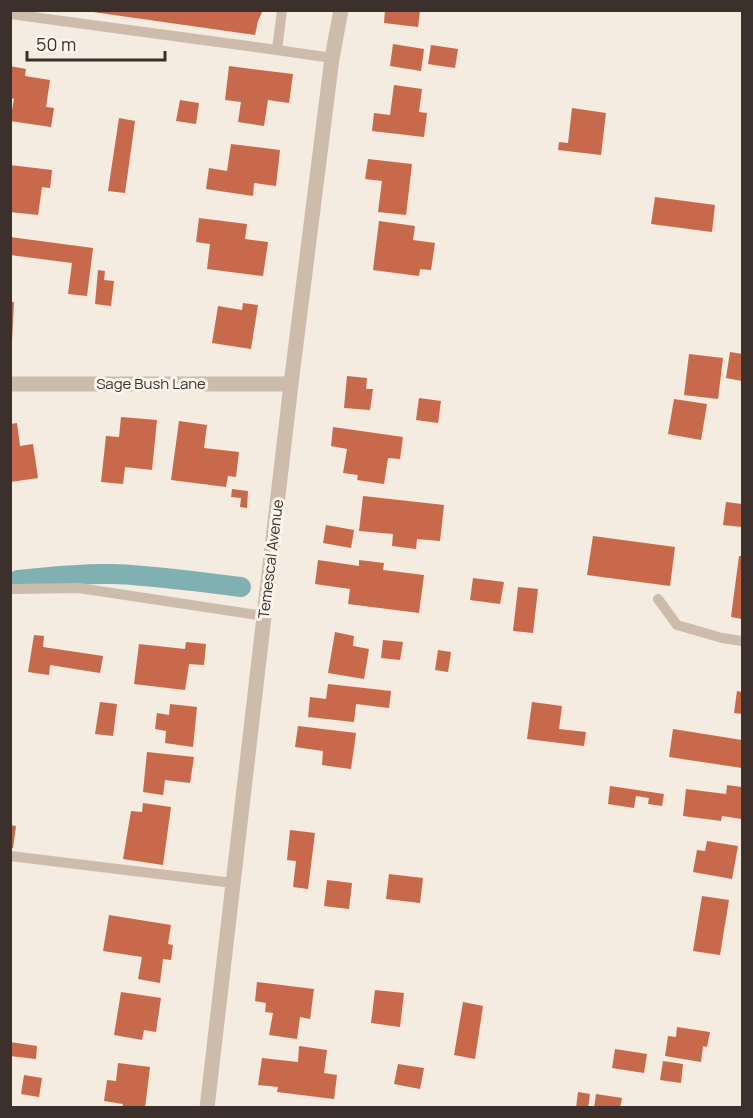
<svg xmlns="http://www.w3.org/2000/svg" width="753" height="1118" viewBox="0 0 753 1118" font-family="Manrope,sans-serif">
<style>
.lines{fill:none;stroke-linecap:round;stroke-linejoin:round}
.canal{stroke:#7fb0b2;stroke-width:20}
.building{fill:#c8694b}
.service{stroke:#cdbbac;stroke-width:10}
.minor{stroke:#cdbbac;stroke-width:15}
.labels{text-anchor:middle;stroke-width:6;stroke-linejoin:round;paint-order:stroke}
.street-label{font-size:15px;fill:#3b302b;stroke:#fbf5ee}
</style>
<rect width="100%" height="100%" fill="#f4ebe1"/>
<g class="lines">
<path class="canal" d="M18 580C49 577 80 573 111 574 154 575 198 582 241 587"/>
</g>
<path class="building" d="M79 10H263L258 21 255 35Z
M385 10H420L418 27 384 23Z
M393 44 424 49 421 71 390 66Z
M431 45 458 49 455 68 428 64Z
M10 66 26 69 25 76 50 80 46 107 54 108 51 127 10 121 14 99 10 98Z
M229 66 293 74 289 103 268 100 264 126 238 122 241 102 225 100Z
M394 85 422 89 419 112 427 113 424 137 372 131 374 113 390 115Z
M180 100 199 103 196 124 176 121Z
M572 108 606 113 601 155 558 150 559 142 568 143Z
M119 118 135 121 125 193 108 191Z
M231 144 280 150 276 186 254 183 253 196 206 189 209 168 227 171Z
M368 159 412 164 406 215 378 212 382 181 365 179Z
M10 165 52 170 50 188 42 187 38 215 10 212Z
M655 197 715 205 712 232 651 224Z
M199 218 247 224 245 239 268 242 263 276 207 269 210 244 196 242Z
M379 221 415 226 413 240 435 243 431 270 420 269 419 276 373 270Z
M10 237 93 248 87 296 68 294 72 263 10 255Z
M98 270 105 271 104 280 114 281 111 306 95 304Z
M10 302H14L12 341H10Z
M243 303 258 305 251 349 212 343 218 306 242 310Z
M730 352 742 354V381L726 378Z
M689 354 723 358 718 399 684 395Z
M347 376 367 378 366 389H373L370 410 344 408Z
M419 398 441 401 438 423 416 420Z
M674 399 707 404 701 440 668 434Z
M121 417 157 420 152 470 125 467 123 484 101 482 106 436 119 437Z
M179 421 207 425 204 448 239 452 236 477 228 476 226 487 171 480Z
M17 423 20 446 33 444 38 478 10 482V424Z
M333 427 403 437 400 459 388 458 384 484 357 480 358 475 343 473 347 449 331 446Z
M232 489 248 491 247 508 240 507 241 498 231 497Z
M363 496 444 505 440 541 417 539 416 549 392 546 393 534 359 531Z
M726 502 742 504V527L723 525Z
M326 525 354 530 351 548 323 543Z
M593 536 675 547 670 586 587 575Z
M739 556H742V619L731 617Z
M318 560 359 566V560L384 563 383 570 424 575 419 613 348 604 350 589 315 584Z
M473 578 504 582 500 604 470 600Z
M518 587 538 589 533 633 513 631Z
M335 632 354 636 353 646 369 649 364 679 328 673Z
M34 635 44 636 43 647 103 656 100 673 50 665 49 675 28 672Z
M383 640 403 642 400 660 381 658Z
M186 642 206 644 204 665 189 664 185 690 134 684 139 644 185 649Z
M438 650 451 652 448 672 435 670Z
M328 684 391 691 389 708 356 704 354 722 308 717 310 697 326 699Z
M737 691 742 692V714L734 713Z
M100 702 117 704 113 736 95 734Z
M532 702 562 706 559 729 586 732 584 746 527 739Z
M170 704 197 707 193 747 165 743 166 731 155 729 157 713 169 715Z
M298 726 356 733 351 769 322 765 323 751 295 747Z
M673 729 742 740V768L669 757Z
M147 752 194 757 190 783 165 780 163 795 143 792Z
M727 785 742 787V819L722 816 721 821 683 816 686 789 726 794Z
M610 786 664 794 662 806 648 804 649 798 636 796 634 808 608 804Z
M143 803 171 807 163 865 123 859 131 811 142 812Z
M10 825 16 826 13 848H10Z
M290 830 315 833 308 889 293 887 296 861 287 860Z
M707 841 738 846 732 879 693 872 697 850 705 851Z
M389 874 423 878 420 903 386 899Z
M327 880 352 883 349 909 324 906Z
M702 896 729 900 720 955 693 951Z
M109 915 171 925 168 944 173 945 171 960 163 959 160 983 138 979 142 957 103 951Z
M257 982 314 989 310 1019 300 1017 297 1039 269 1035 273 1013 265 1012 266 1003 255 1001Z
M375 990 404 993 400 1027 371 1023Z
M121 992 161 998 156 1032 144 1030 142 1040 114 1035Z
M463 1002 483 1006 475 1059 454 1055Z
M677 1027 710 1032 707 1047 703 1046 701 1062 665 1056 668 1036 676 1037Z
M10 1042 37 1046 36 1059 10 1056Z
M299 1046 327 1050 324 1073 337 1075 334 1099 277 1092 278 1087 258 1085 262 1058 298 1062Z
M615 1049 647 1054 644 1073 612 1068Z
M663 1061 683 1064 681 1083 660 1080Z
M118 1063 150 1067 145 1108H122L123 1104 104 1101 107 1080 116 1081Z
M398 1064 424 1068 420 1089 394 1084Z
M24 1075 42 1078 39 1097 21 1094Z
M578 1092 590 1094 588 1108H576Z
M596 1094 622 1098 620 1108H594Z"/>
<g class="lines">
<path class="service" d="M282 10 277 50 332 58
M10 14 277 50
M10 589 79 588 264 616
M658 599 677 625 722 638 742 641
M10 856 233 883"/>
<path class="minor" d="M10 384H291
M207 1108 291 384 332 58 341 10"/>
</g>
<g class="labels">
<g class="street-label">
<text x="151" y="389">Sage Bush Lane</text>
<text transform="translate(271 559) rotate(-83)" y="5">Temescal Avenue</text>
</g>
</g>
<rect width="753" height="1118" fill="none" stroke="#3b302b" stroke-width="24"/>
<path d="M27 51v9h138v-9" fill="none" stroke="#3b302b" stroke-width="3"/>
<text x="36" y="51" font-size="18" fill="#3b302b" stroke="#fbf5ee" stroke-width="4.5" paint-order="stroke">50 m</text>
</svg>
